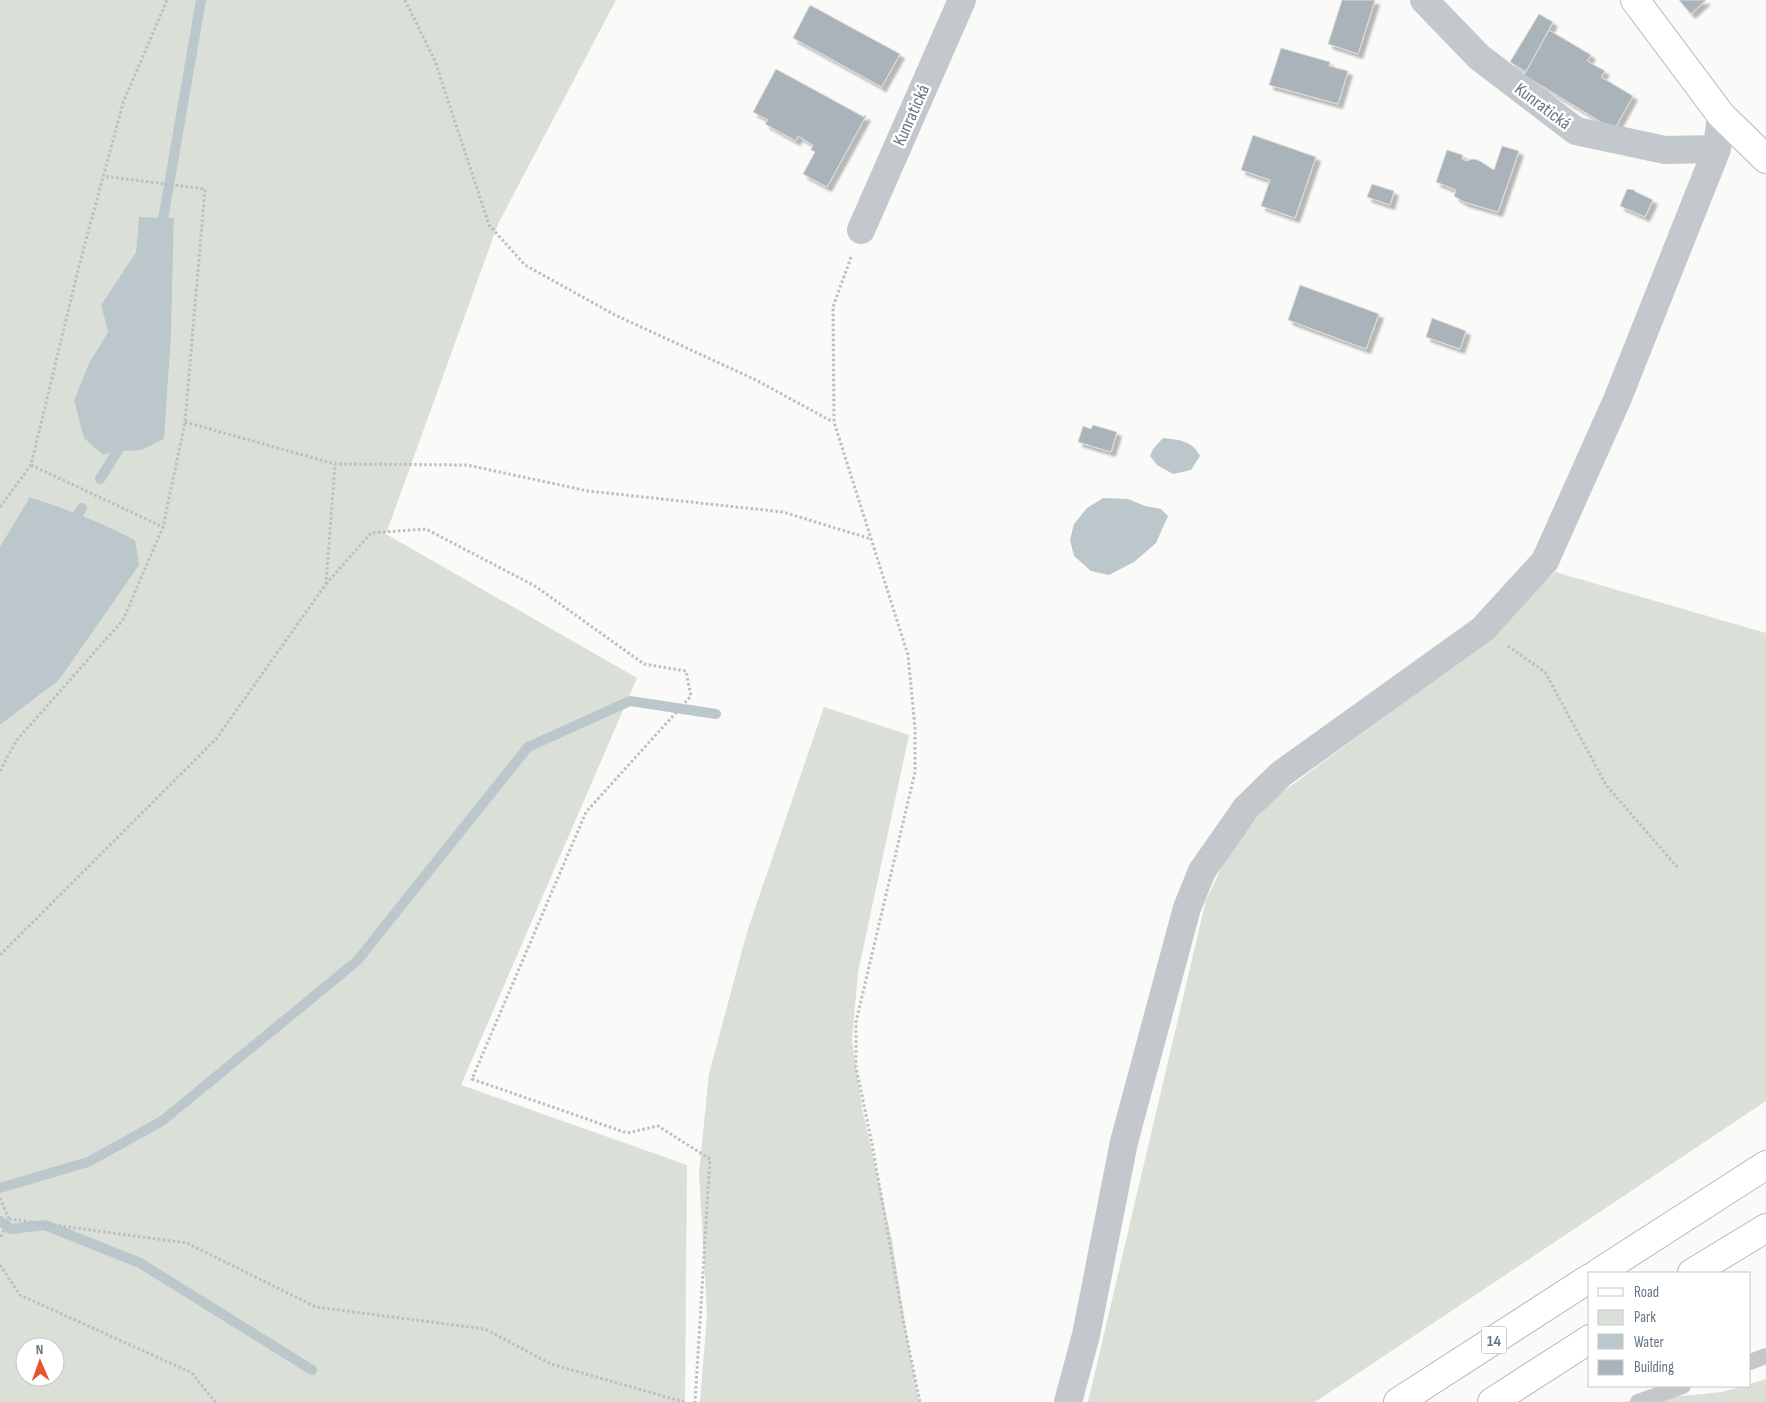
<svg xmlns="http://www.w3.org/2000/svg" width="1766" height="1402" viewBox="0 0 1766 1402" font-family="'Sofia Sans Condensed',sans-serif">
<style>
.green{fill:#dadfd7;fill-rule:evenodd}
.water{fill:#bbc7cb}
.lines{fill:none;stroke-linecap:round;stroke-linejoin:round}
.stream{stroke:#bbc7cb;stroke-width:10}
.building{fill:#aab3b9;stroke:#dcdcda;filter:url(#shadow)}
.secondary-casing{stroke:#b3babf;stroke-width:30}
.highway-casing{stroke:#b4b9bd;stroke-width:30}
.path{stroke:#bbbfc2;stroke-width:3;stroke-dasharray:2.5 2.5;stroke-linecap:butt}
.lane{stroke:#c3c8cc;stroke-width:16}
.street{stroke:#c3c8cc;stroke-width:28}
.secondary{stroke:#fff;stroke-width:28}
.highway{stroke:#fff;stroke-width:28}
.labels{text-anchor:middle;stroke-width:5;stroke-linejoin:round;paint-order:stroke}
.shield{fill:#fff;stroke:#939fa8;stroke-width:1}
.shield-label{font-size:16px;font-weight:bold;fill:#657683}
.street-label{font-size:18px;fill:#657683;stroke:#fff}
</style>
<defs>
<filter id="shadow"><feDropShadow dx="4.5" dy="4.5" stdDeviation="1" flood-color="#0004"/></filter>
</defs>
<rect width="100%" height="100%" fill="#fafaf8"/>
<path class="green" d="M0 0H616L498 224 386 534 637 678 461 1085 687 1165 685 1402H0V725L59 680 135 540C101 522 67 509 31 497L0 547ZM139 217 174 218 171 339 164 439 142 450 114 452 104 455 74 400 89 363 108 332 101 305 136 252ZM25 1347H55V1377H25Z
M1555 572 1766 633V1101L1315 1402H1088L1206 900 1231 848 1273 799 1477 649Z
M824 707 909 735 858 972 852 1040 862 1108 892 1240 908 1343 919 1402H700L707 1314 699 1173 709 1074 747 932Z
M1766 1379V1402H1621L1722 1392 1743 1386H1750V1384Z"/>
<path class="water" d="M139 217 174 218 171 339 164 439 142 450 114 452 103 455 84 438 74 400 89 363 108 332 101 305 136 252Z
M1163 438C1179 440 1192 440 1200 456L1191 470 1173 474 1157 465 1150 456 1153 449Z
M30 497C67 509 101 522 135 540L139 565 59 680 0 725V547Z
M1103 498 1128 499 1145 506 1161 509 1168 516 1156 543 1134 562 1109 575 1091 571 1074 556 1070 540 1074 524 1087 508Z"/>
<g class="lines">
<path class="stream" d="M161 231 201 0
M100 479 123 442
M72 524 82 508
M0 1188 88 1162 162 1121 357 961 528 747 630 701 716 714
M0 1221 11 1229 45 1225 140 1263 312 1370"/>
</g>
<path class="building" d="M1342 0H1375L1358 54 1328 44Z
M1679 0H1706L1691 14Z
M810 5 900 54 881 88 880 86 793 38Z
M1539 14 1553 22 1526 72 1510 62Z
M1549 30 1591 55 1587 61 1605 71 1601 77 1633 96 1614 130 1524 75Z
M1281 48 1330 62 1329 66 1348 71 1338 104 1269 85Z
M776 69 864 117V115L866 116 827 187 803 174 815 152 811 150 813 145 798 136 796 141 765 124 768 120 753 112Z
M1253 135 1316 157 1295 218 1261 206 1270 180 1241 170Z
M1502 146 1519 151 1498 212 1464 202 1454 196 1456 190 1436 182 1447 150 1463 155 1462 159 1466 161 1472 159 1478 160 1494 170Z
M1372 184 1394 191 1390 205 1367 197Z
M1627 189 1635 190 1634 191 1653 200 1645 217 1620 206Z
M1300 285 1379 314 1366 349 1288 320Z
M1432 318 1466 331 1460 349 1426 337Z
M1093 425 1117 432 1111 452 1078 442 1083 426 1091 429Z"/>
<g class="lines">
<defs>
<path id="secondary" d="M1635 0 1721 115 1766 159"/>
<path id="highway" d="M1598 1273 1766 1165
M1692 1273 1766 1228
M1398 1402 1590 1278
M1492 1402 1590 1339"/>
</defs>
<use href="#secondary" class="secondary-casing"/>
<use href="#highway" class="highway-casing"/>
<path class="path" d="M405 0 435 61 489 225 525 265 615 315 756 380 833 422
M851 257 833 307 834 422 908 655 915 728V772L856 1022V1067L872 1144 904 1324 920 1402
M185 422 335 464 467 465 588 491 783 512 871 539
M31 465 163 527
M0 507 31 465 79 266 123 103 167 0
M326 584 371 533 426 529 535 586 644 664 686 671 691 696 586 812 472 1079 627 1133 658 1126 710 1159 695 1402
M1508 646 1545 672 1606 785 1678 868
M0 771 16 741 123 620 163 527 185 422 205 189 103 176
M0 955 216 739 326 584 335 464
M0 1198 9 1219 0 1239
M9 1219 187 1243 316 1307 485 1329 551 1364 684 1402
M0 1265 20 1295 192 1373 215 1402"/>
<path class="lane" d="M1750 1362 1766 1356
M1638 1402 1683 1386"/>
<path class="street" d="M1424 0 1479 57 1576 131 1665 150 1717 149
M861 230 962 0
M1068 1402 1086 1335 1124 1142 1187 908 1202 871 1246 808 1281 774 1483 629 1545 561 1617 400 1717 149 1721 115"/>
<use href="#secondary" class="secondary"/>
<use href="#highway" class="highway"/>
</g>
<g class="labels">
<rect class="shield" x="1481.5" y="1326.5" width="25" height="27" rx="4"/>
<g class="shield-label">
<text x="1494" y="1346">14</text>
</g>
<g class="street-label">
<text transform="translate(1543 106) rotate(37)" y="6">Kunratická</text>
<text transform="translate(911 115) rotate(-66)" y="6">Kunratická</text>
</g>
</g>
<rect x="1588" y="1272" width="162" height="115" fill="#ffffff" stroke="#c1c8cd"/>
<rect x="1598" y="1288" width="25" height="8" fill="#ffffff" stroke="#c1c8cd"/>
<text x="1634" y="1297" font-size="15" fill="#657683">Road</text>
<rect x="1598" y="1310" width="25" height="15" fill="#dadfd7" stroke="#c1c8cd"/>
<text x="1634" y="1322" font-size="15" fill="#657683">Park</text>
<rect x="1598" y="1334" width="25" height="15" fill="#bbc7cb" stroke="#c1c8cd"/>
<text x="1634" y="1347" font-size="15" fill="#657683">Water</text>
<rect x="1598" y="1360" width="25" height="15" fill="#aab3b9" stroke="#c1c8cd"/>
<text x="1634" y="1372" font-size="15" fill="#657683">Building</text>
<g transform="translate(40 1362) rotate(358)"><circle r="24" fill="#ffffff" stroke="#c1c8cd"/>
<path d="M0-4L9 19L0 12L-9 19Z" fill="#e4572e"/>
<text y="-8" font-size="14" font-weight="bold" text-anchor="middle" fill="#657683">N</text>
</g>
</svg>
